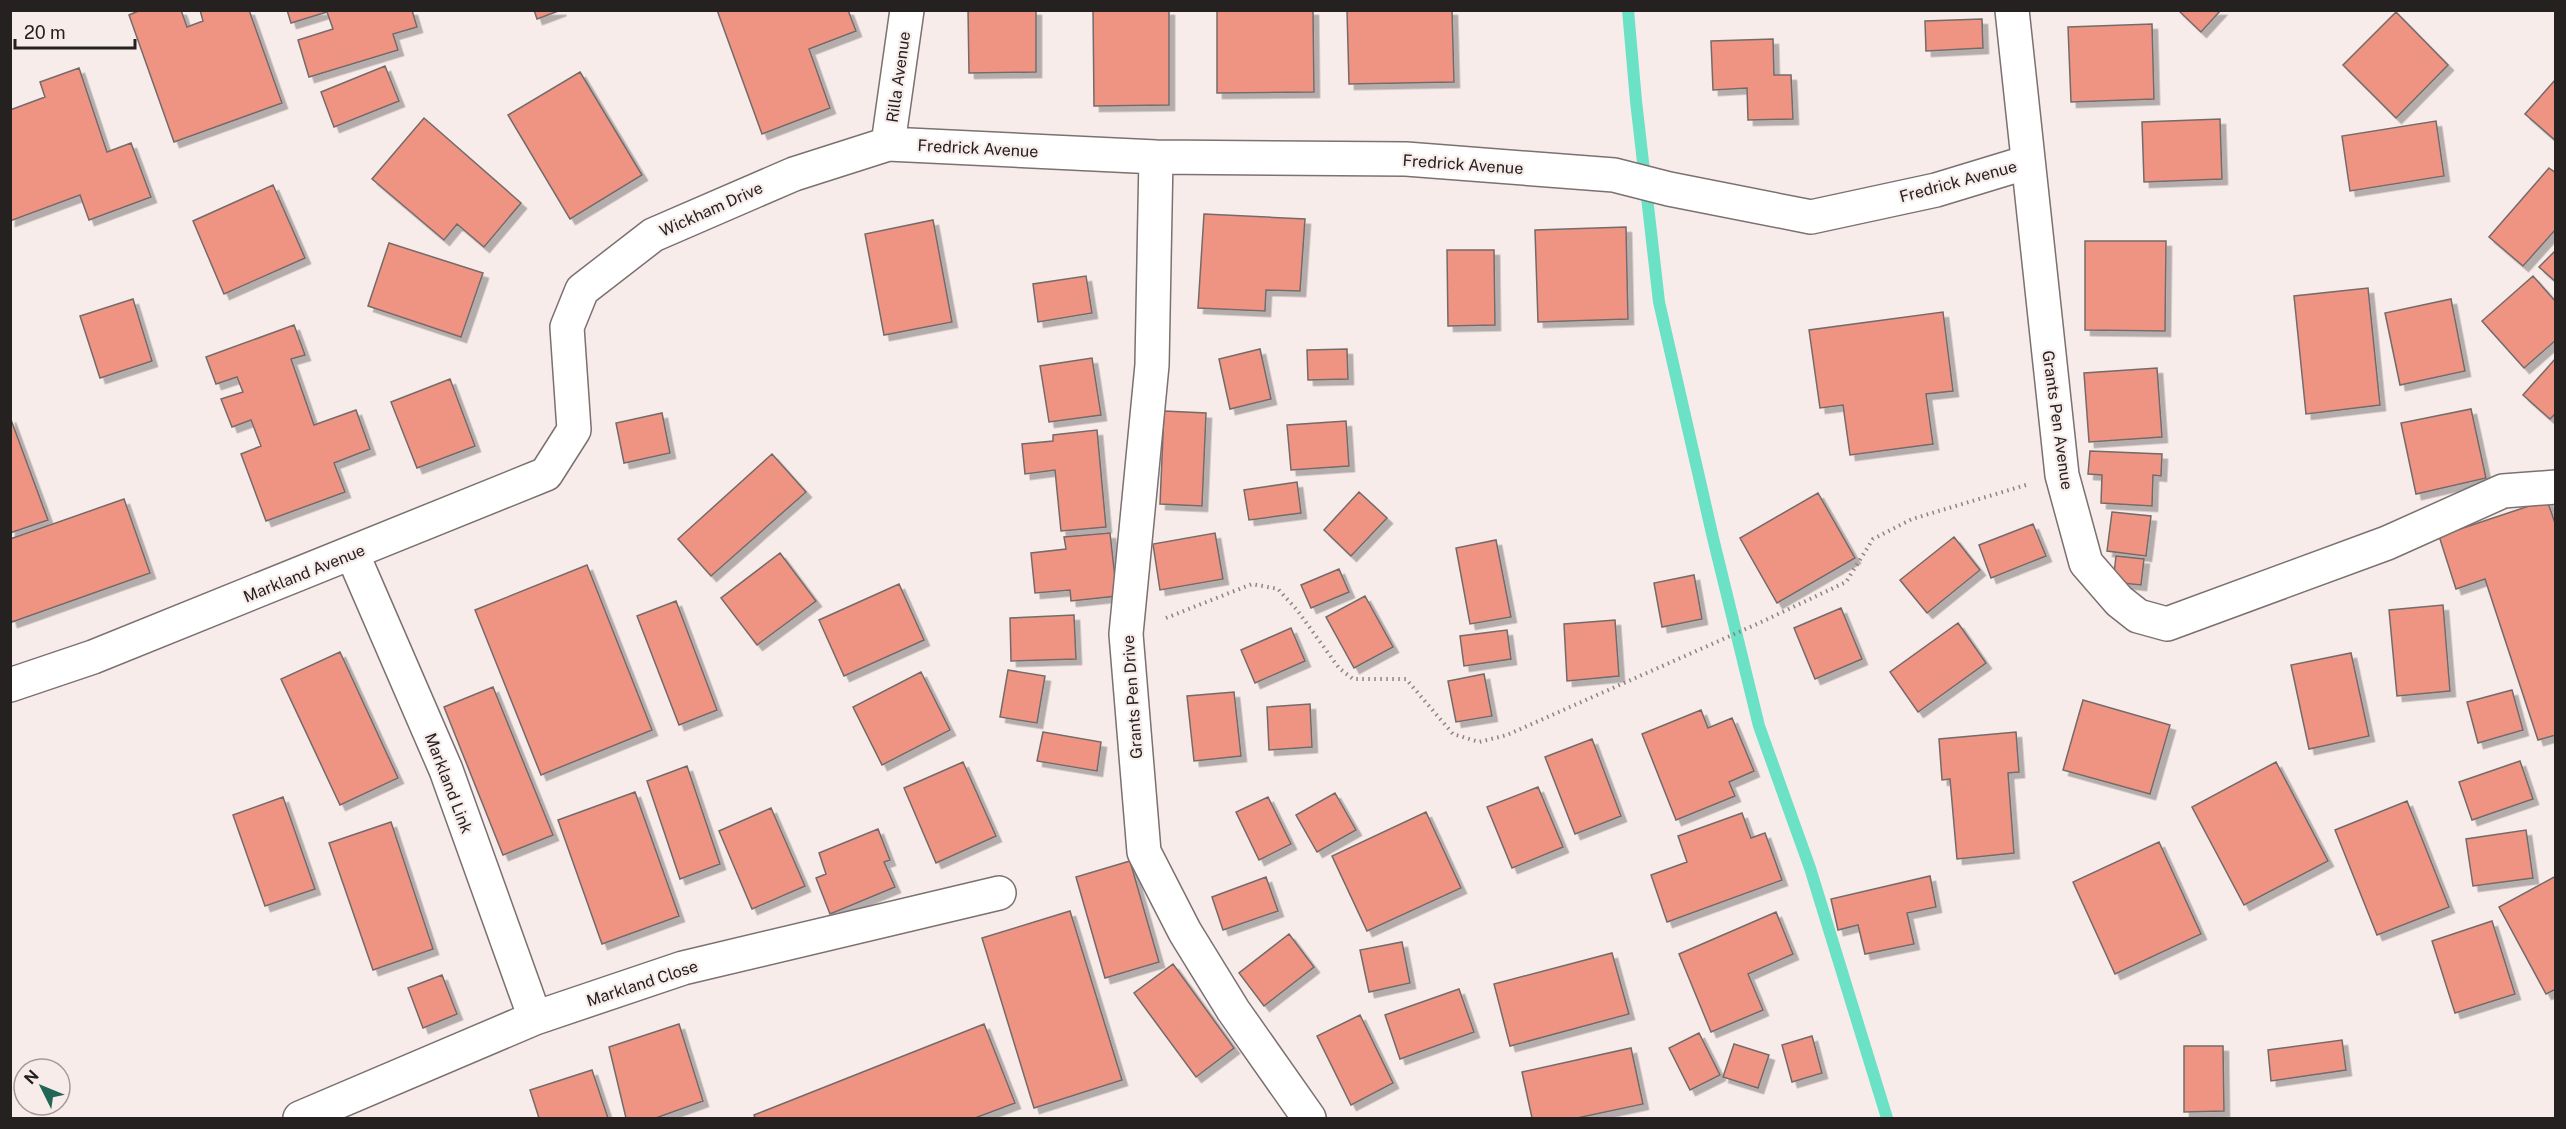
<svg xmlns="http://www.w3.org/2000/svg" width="2566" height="1129" viewBox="0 0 2566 1129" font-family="'Public Sans',sans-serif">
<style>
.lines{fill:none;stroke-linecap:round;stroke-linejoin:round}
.stream{stroke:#6be1c6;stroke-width:12}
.building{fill:#ef9383;stroke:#746b6a;stroke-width:1.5;filter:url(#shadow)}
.minor-casing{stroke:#7a7170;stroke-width:36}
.path{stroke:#8c8483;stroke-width:4;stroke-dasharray:1.5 4.5;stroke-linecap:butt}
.minor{stroke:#fff;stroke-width:33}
.labels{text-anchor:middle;stroke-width:4.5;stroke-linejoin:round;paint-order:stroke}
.street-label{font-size:16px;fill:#252120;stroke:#f7ecea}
</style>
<defs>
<filter id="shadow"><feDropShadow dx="5.5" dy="5.5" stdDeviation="0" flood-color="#0004"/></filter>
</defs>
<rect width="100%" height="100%" fill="#f7ecea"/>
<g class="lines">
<path class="stream" d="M1628 10 1636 101 1659 302 1713 538 1759 726 1810 868 1887 1118"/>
</g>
<path class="building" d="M141 10H181L187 27 203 21 200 10H249L282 103 174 142 129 15Z
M287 10H412L417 27 393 34 398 50 309 77 298 40 333 29 327 12 291 23Z
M534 10H561L537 19Z
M717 10H848L856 31 809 49 830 108 762 134Z
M968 10H1036V72L969 73Z
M1093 10H1169V105L1094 106Z
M1217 10H1313L1314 92 1217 93Z
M1347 10H1452L1454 82 1349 84Z
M2178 10H2221L2201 32Z
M2396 12 2448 65 2396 118 2343 65Z
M1982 19 1983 48 1926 51 1925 21Z
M2152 24 2154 99 2071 102 2068 27Z
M1773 39 1774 75H1791L1793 119 1748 120 1747 88 1713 90 1711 41Z
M385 66 399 101 334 127 321 92Z
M79 68 107 152 131 143 151 197 89 220 80 195 10 221V110L45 97 40 82Z
M580 72 642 175 570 219 508 115Z
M2556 79V141L2525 114Z
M424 118 521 203 484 247 457 224 444 240 372 179Z
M2220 119 2222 179 2144 182 2142 122Z
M2436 121 2444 176 2350 191 2342 136Z
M2549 168 2556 173V229L2523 266 2489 237Z
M273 185 305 258 224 294 193 221Z
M1204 214 1305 219 1300 291 1266 290 1265 311 1198 308Z
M933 220 952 322 884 335 865 234Z
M1626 227 1628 319 1538 322 1535 230Z
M2085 241H2166L2165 331 2085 330Z
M389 243 483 273 461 337 368 306Z
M1447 250H1494L1495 325 1448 326Z
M2556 250V282L2539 267Z
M1086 276 1092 313 1038 322 1033 284Z
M2533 276 2556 302V340L2524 368 2482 321Z
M2368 288 2380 405 2306 414 2294 296Z
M133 299 152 361 100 378 80 316Z
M2451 299 2465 371 2400 385 2385 313Z
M1943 312 1953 391 1926 394 1933 444 1850 455 1843 405 1820 408 1809 330Z
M294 325 305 355 291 359 314 425 356 410 370 449 334 463 345 492 266 521 241 454 261 446 251 420 232 427 221 399 243 392 237 377 216 384 206 357Z
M1260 349 1271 399 1230 409 1219 359Z
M1347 349 1348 379 1308 380 1307 350Z
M1092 358 1101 415 1049 422 1040 366Z
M2556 358V413L2550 419 2523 395Z
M2157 368 2162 437 2089 442 2084 373Z
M450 379 475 446 417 468 391 402Z
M2471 409 2486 478 2416 494 2401 423Z
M1164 411 1206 413 1202 506 1160 504Z
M662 413 670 453 624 463 616 423Z
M10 417 48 520 10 533Z
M1346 421 1349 466 1291 470 1287 425Z
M1097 430 1106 527 1061 531 1055 470 1025 474 1022 444 1053 441V435Z
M2090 451 2162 454 2161 476 2153 475 2152 506 2101 503 2102 475 2088 474Z
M772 454 806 492 711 576 678 539Z
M1297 482 1301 513 1249 520 1244 490Z
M1359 492 1387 518 1351 556 1324 530Z
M1818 493 1855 558 1777 603 1740 538Z
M124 499 150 573 12 622 10 616V539Z
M2547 500 2556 526V735L2538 740 2485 579 2456 589 2439 536Z
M2112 512 2151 516 2146 556 2107 551Z
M2033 524 2046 556 1991 578 1979 545Z
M1110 533 1117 596 1071 601 1070 590 1035 593 1031 553 1066 549 1064 537Z
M1215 533 1223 579 1160 590 1153 544Z
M1954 537 1980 570 1927 613 1900 580Z
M1496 540 1511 617 1470 624 1456 548Z
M780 553 816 601 757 645 721 598Z
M2116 556 2144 559 2141 585 2113 582Z
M587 565 652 730 541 775 475 610Z
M1339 569 1349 592 1311 608 1301 585Z
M1694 575 1702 619 1662 627 1654 583Z
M899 584 924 640 844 676 819 620Z
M1365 596 1393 647 1354 668 1326 617Z
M676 601 717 710 679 725 637 616Z
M2443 605 2450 691 2397 696 2389 610Z
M1841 608 1862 659 1815 679 1794 628Z
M1074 615 1076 659 1011 661 1010 618Z
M1615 620 1619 676 1567 681 1564 624Z
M1958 623 1986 663 1918 712 1890 672Z
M1291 628 1305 661 1255 683 1241 650Z
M1507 630 1511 659 1464 666 1460 636Z
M340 652 398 778 340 805 281 679Z
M2351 653 2369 736 2309 749 2291 665Z
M1008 670 1045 676 1037 723 1000 717Z
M921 672 950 730 882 765 853 707Z
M1484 674 1492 716 1456 722 1448 681Z
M493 687 553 835 503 855 444 707Z
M2512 690 2523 730 2478 743 2467 702Z
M1234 692 1241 756 1194 761 1187 696Z
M2083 700 2170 725 2150 794 2063 770Z
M1310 704 1312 747 1269 750 1267 707Z
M1701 710 1708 728 1732 718 1754 771 1729 782 1735 796 1676 820 1642 734Z
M1043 732 1101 742 1097 771 1037 761Z
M2016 732 2019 772 2008 773 2014 853 1957 859 1950 779 1942 780 1939 739Z
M1592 739 1621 816 1575 834 1545 757Z
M2520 761 2533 799 2472 820 2459 782Z
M963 762 996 836 936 863 904 788Z
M2276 762 2328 861 2244 905 2192 807Z
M687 766 720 864 680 879 647 781Z
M1538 787 1563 847 1512 868 1487 807Z
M635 792 679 916 602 944 558 820Z
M1335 793 1356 830 1317 852 1296 815Z
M283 797 315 889 265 906 233 815Z
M1268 797 1291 844 1259 860 1236 812Z
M2407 801 2449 907 2377 935 2335 830Z
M771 808 805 886 752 909 719 831Z
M1426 812 1461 888 1367 931 1332 856Z
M1742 813 1751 838 1765 833 1782 880 1667 922 1651 875 1687 862 1678 836Z
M391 822 433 949 373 970 329 843Z
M878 829 890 860 884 862 895 887 830 914 816 878 826 874 819 853Z
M2526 830 2533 878 2473 886 2466 839Z
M2159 842 2201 934 2115 974 2073 882Z
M1130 861 1159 962 1105 978 1076 877Z
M1930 876 1936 907 1907 913 1914 944 1865 954 1858 925 1838 930 1831 899Z
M2556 876V989L2546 994 2499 907Z
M1266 877 1278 911 1223 930 1212 897Z
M1070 911 1122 1080 1034 1108 982 938Z
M1776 912 1793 954 1748 974 1763 1010 1711 1032 1679 954Z
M2492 921 2515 994 2455 1013 2432 941Z
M1289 934 1314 967 1264 1006 1239 973Z
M1402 942 1410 983 1369 992 1360 950Z
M1612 953 1629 1014 1510 1046 1494 984Z
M1173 964 1234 1048 1196 1077 1134 993Z
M442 975 457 1014 423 1028 408 988Z
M1459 989 1474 1032 1400 1059 1385 1015Z
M1360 1015 1393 1083 1351 1105 1317 1036Z
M679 1024 703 1101 656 1118H626L609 1047Z
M984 1024 1015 1103 975 1118H755L754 1115Z
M1699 1033 1720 1075 1690 1090 1669 1048Z
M1812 1036 1822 1073 1792 1082 1782 1045Z
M2342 1040 2346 1070 2271 1081 2268 1050Z
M1734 1044 1769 1055 1758 1088 1723 1077Z
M2184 1046H2223L2224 1111 2184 1112Z
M1631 1048 1643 1104 1577 1118H1532L1522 1072Z
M592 1070 608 1118H539L530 1090Z"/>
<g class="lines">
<defs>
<path id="minor" d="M2012 10 2062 475 2086 563 2119 601 2138 616 2167 624 2387 543 2503 491 2556 487
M888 144 907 10
M1156 157 1152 365 1126 634 1144 852 1185 932 1233 1010 1309 1118
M352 553 446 770 535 1018
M10 685 93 657 546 474 574 430 567 327 582 290 653 235 794 174 888 144 1156 157 1406 159 1614 175 1669 189 1811 217 1936 190 2028 162
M300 1118 535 1018 683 968 999 893"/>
</defs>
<use href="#minor" class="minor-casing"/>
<path class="path" d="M1166 618 1252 584 1278 589 1297 610 1339 668 1353 679H1406L1453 734 1479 742 1507 735 1757 624 1846 582 1873 539 1912 519 2026 485"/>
<use href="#minor" class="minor"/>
</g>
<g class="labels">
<g class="street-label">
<text transform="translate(898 77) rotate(-82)" y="6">Rilla Avenue</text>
<text transform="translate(978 148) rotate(3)" y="6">Fredrick Avenue</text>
<text transform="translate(1463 164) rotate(4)" y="6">Fredrick Avenue</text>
<text transform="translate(1958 181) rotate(-15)" y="6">Fredrick Avenue</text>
<text transform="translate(711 209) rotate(-24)" y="6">Wickham Drive</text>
<text transform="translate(2058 420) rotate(82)" y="6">Grants Pen Avenue</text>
<text transform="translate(304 573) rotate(-22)" y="6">Markland Avenue</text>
<text transform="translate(1132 697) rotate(-94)" y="6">Grants Pen Drive</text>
<text transform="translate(449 783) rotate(69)" y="6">Markland Link</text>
<text transform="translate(642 983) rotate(-18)" y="6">Markland Close</text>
</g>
</g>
<rect width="2566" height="1129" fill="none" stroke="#252120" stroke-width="24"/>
<g transform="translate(42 1087) rotate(313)"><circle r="28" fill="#f7ecea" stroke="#a39b99" stroke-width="1.5"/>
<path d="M0-4.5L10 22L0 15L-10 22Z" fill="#226657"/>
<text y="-9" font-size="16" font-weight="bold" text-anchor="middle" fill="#252120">N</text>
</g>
<path d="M15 39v9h120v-9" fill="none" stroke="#252120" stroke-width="3"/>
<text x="24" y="39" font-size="18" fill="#252120" stroke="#f7ecea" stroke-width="4.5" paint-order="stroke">20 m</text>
</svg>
